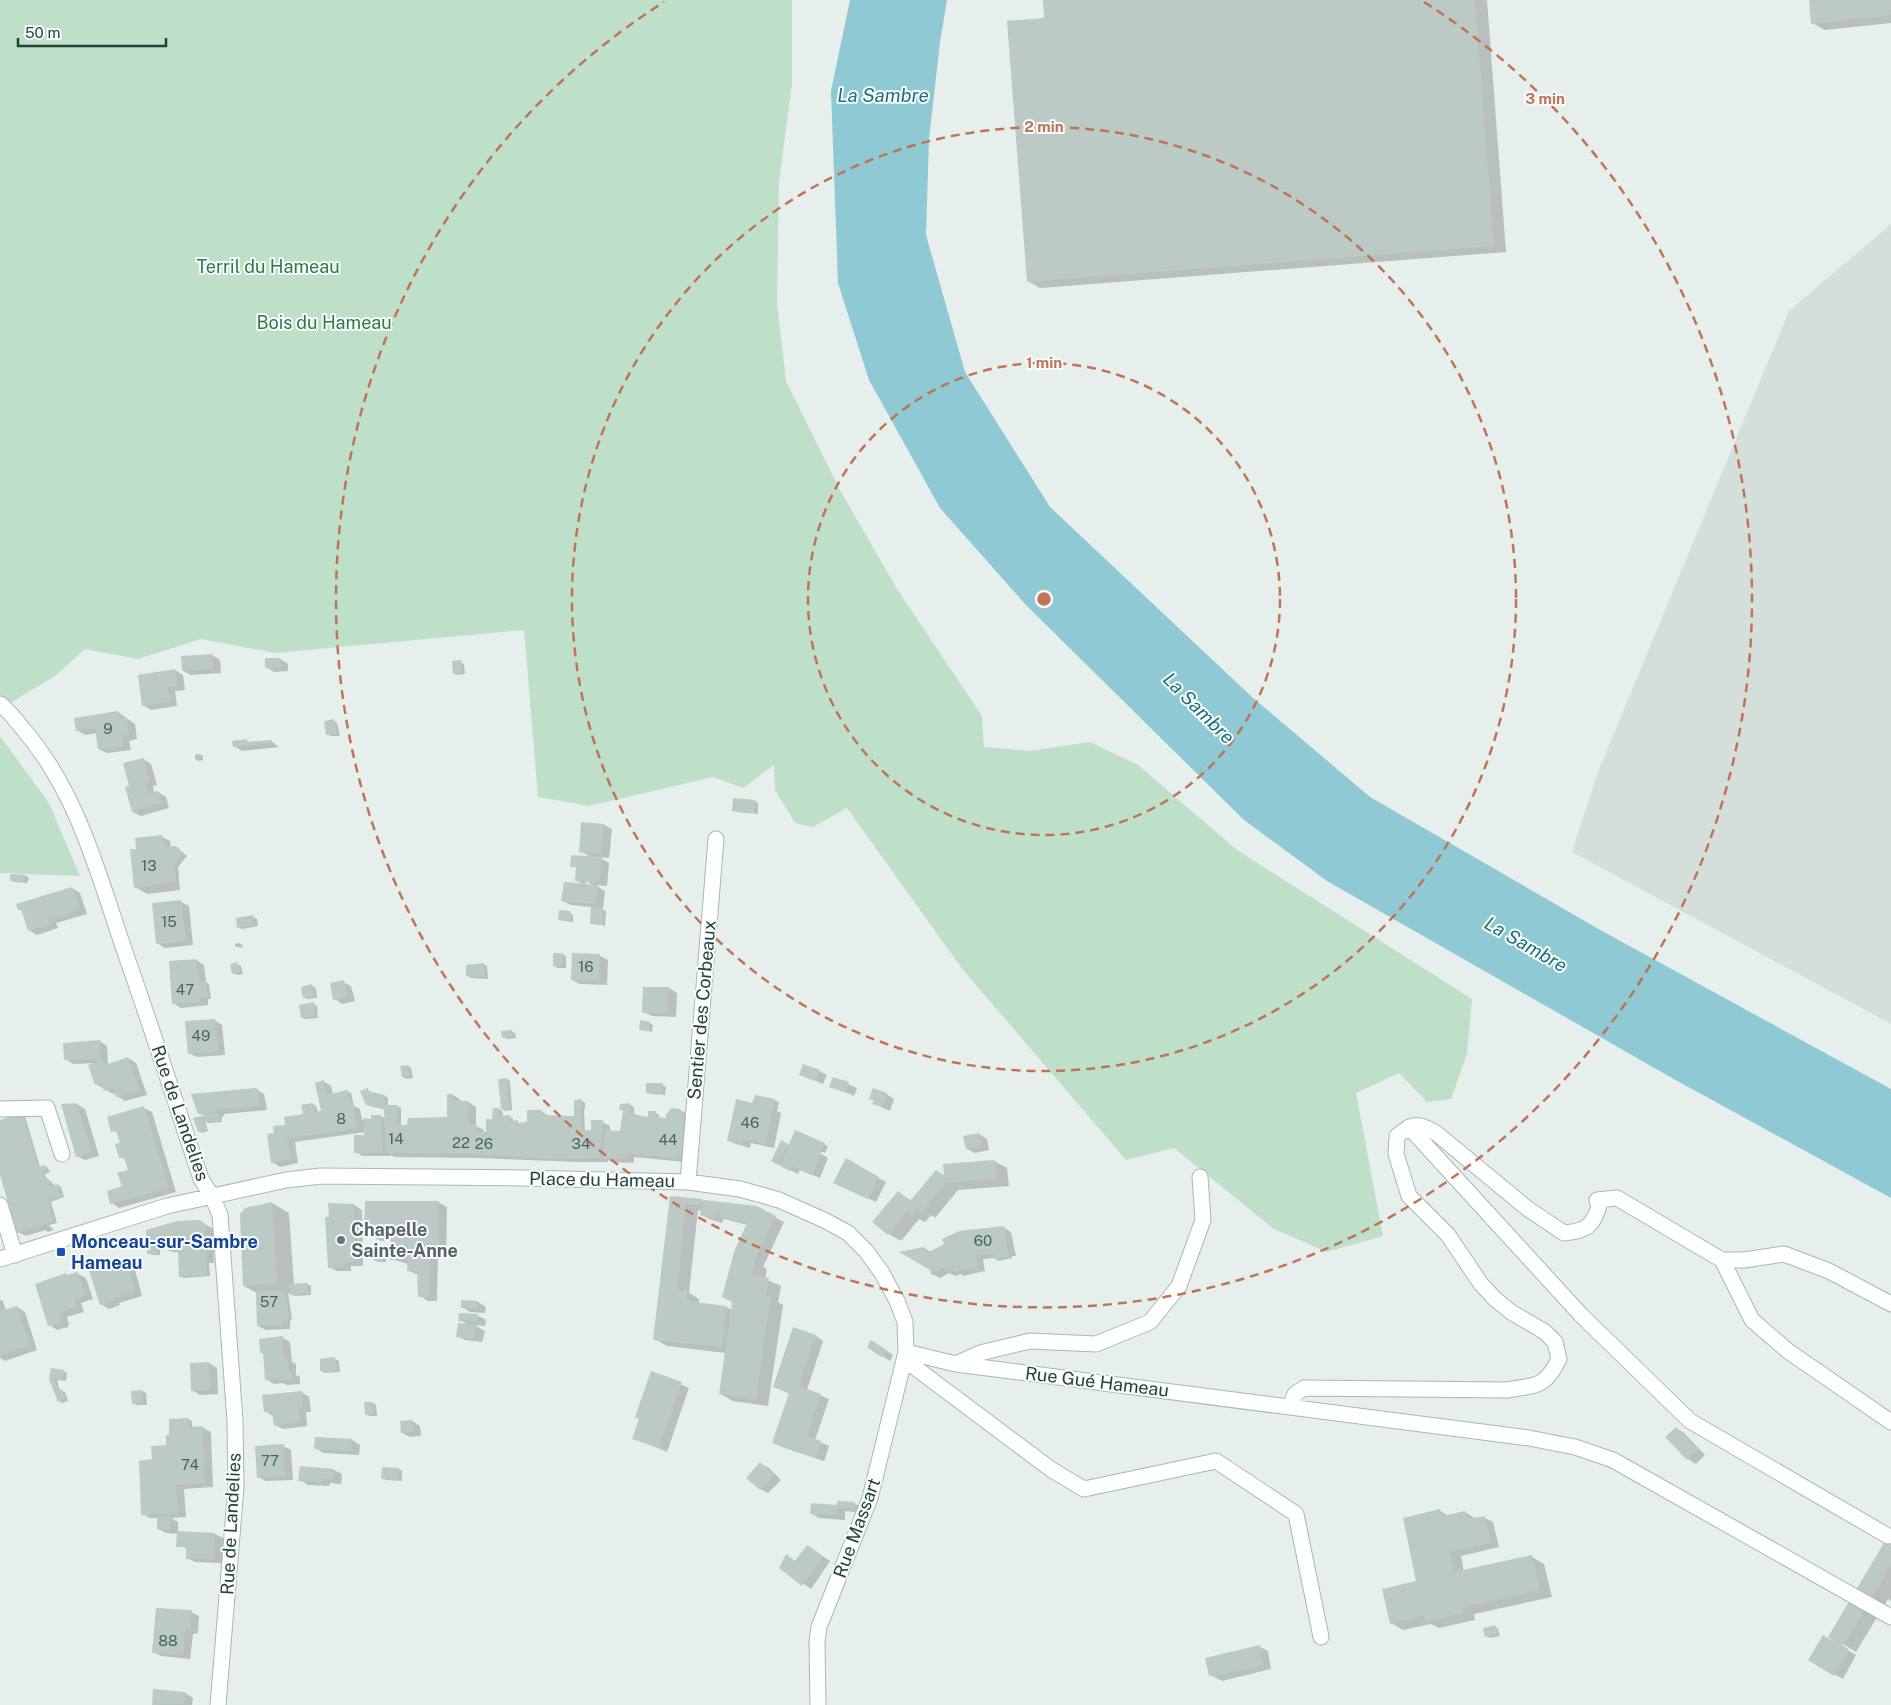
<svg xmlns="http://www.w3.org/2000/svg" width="1891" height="1705" viewBox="0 0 1891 1705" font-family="'Public Sans',sans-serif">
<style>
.built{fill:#d4dfda}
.green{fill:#bfe0c8}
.water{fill:#8ec9d4}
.shadow{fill:#0003;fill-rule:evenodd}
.building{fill:#bbcac4}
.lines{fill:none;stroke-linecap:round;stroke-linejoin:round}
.minor-casing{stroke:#a8b8b2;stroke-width:17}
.minor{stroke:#fff;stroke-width:15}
.ring{fill:none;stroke:#c07456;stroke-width:2.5;stroke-dasharray:9 6}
.worship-dot{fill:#6b7280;stroke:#f7fbf9;stroke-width:2}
.transit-dot{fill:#1a4fb4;stroke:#f7fbf9;stroke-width:2}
.labels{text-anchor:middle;stroke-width:4;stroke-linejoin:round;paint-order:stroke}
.number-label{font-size:15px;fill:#4a645c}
.park-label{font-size:18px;fill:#2d7a4b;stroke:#f7fbf9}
.street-label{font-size:18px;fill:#24423a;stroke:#f7fbf9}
.worship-label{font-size:18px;font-weight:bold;fill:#5b616d;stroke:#f7fbf9;text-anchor:start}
.transit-label{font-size:18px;font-weight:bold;fill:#164399;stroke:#f7fbf9;text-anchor:start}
.water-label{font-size:19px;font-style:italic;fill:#1c6f80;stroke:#f7fbf9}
.centre{fill:#c07456;stroke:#f7fbf9;stroke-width:2.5}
.ring-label{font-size:15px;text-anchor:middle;font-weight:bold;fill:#c07456;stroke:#f7fbf9;stroke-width:4;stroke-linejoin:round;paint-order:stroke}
</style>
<rect width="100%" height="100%" fill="#e6efeb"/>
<path class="built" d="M1891 224V1024L1572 852 1598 772 1789 311Z"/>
<path class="green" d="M0 0H792V84L779 181 777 304 786 381 840 490 897 589 982 716 984 747 1029 751 1090 742 1138 765 1237 850 1472 999 1467 1054 1451 1099 1427 1102 1399 1073 1356 1093 1383 1236 1327 1252 1274 1229 1174 1148 1126 1160 963 970 847 808 813 827 795 823 775 790 774 765 743 788 713 777 589 806 538 797 524 630 275 653 201 639 138 659 85 649 55 676 4 707 0 704Z
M0 736 49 803 80 876 0 873Z"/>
<path class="water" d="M850 0H947L940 42 929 139 926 235 965 372 1050 507 1252 697 1370 797 1602 931 1891 1089V1198L1672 1078 1327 881 1244 820 1026 605 940 508 869 380 838 283 831 91Z"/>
<path class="shadow" d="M1044 0H1487L1506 252 1040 288 1028 281 1045 19Z
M1810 0H1891V23L1825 30 1812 23Z
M212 655 220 660 221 673 191 675 183 671Z
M280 659 288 664V671L274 672 266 667V660Z
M460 662 464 664 465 674 457 675 454 673Z
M175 670 183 675 185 690 175 691 177 706 151 710 143 705Z
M118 712 135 724 137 739 129 741 131 750 107 753 99 749 97 733 85 735 77 730Z
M333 720 337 723 340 736H331L327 734Z
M247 741 250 743 271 741 279 747 242 751 234 746Z
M199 754 203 756V760L199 761 195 759V755Z
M143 759 151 764 157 785 153 786 154 793 158 792 166 797 169 808 141 816 133 812 126 788 130 786Z
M755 801 758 803V814L737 812 733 810Z
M582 823 604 825 612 829 609 858 599 857 609 863 607 886 595 885 605 891 603 910 606 911 605 926 592 923V907L571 905 563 901 585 885 577 881V868L572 866 591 857 580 851ZM586 881 594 886 585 885Z
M162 837 170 841 171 848 179 850 187 856 178 867 180 890 147 894 135 887 137 850Z
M26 876 29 878 27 883 14 882 11 880Z
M72 888 80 893 87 914 56 923 58 928 37 935 29 930 24 912 19 909Z
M181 902 189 906 193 945 165 948 157 943Z
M570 913 573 915V922L559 920Z
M253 917 257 919 258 926 242 929 238 927Z
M239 943 242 945 243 948 235 946V944Z
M562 954 566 956V968H558L554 966Z
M600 956 608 960 607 985 580 984 572 980Z
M196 960 204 965 206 982 209 984 211 999H208V1005L181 1008 173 1003Z
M237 964 241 966 243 974 237 975 233 973Z
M483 964 487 966 488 979 471 978 468 976Z
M343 982 351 986 355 1001 342 1004 335 999Z
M312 986 316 988 317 998 307 999 304 997 302 988Z
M669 988 677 993 676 1017 652 1016 644 1012Z
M313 1004 317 1006 318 1018 305 1019 302 1017Z
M214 1020 222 1025 225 1055 197 1057 189 1053Z
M649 1023 653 1025 652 1032 640 1029Z
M512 1031 515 1033 516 1038 507 1039 503 1037Z
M100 1041 107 1046 108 1065 128 1058 136 1063 147 1095 125 1101 117 1096 116 1093 113 1094 96 1084 94 1063 73 1064 65 1059Z
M408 1066 411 1068 413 1078 407 1079 403 1077Z
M819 1071 827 1075 823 1084 801 1074Z
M833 1078 857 1088 854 1096 831 1086Z
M507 1079 510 1081 512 1110 505 1111 502 1109 503 1117H510L513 1119 514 1123H529L542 1112 551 1117H575L582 1101 585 1103V1109L584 1110 585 1131H592L602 1122 610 1126V1131L621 1132 624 1111 621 1109V1105H630L634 1107V1114L649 1118 656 1113 659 1115V1119H667L680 1110 684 1112 688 1119 685 1162 634 1157V1163L612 1162 608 1160V1162H580L478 1158 395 1157 390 1155V1156H363L355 1152 365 1137V1132L295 1142 298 1163 280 1167 272 1162 275 1134 304 1115 313 1104 316 1106 318 1113 322 1112 323 1081 331 1086 333 1095 347 1091 351 1093 354 1106 360 1109 362 1120H372L381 1116 386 1119V1110L367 1105 362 1092 368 1090 372 1093 385 1096 388 1098V1106H397L401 1108V1126L448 1118 453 1095 461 1100V1102H468L476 1107V1126L484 1130V1133H491L499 1109 502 1111 499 1080Z
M662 1085 666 1087 665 1095 651 1094 647 1092Z
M256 1089 264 1094 267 1110 224 1114V1116L222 1117V1122L208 1123 205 1121 208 1131 202 1133 199 1131 195 1119 204 1116 199 1113Z
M886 1094 894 1099 890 1111 874 1104 875 1101 870 1098Z
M756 1096 779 1102 777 1111 781 1113 774 1148 751 1143 750 1148 736 1144 728 1140 753 1104Z
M77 1104 85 1109 99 1156 85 1160 77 1156Z
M144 1108 152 1112 176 1192 119 1208 112 1203 125 1187 129 1171 126 1159 120 1157 122 1144 118 1132 112 1131Z
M22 1114 25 1116 40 1167 45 1166 48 1168 50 1172 45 1174 47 1180 52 1182 54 1186 58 1185 61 1187 64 1197 51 1202 57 1223 49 1225 54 1230 48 1232 45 1230 26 1236 18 1232 0 1170V1121Z
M979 1134 987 1139 989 1150 975 1153 967 1149Z
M781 1142 789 1146 824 1144 828 1146 825 1153 820 1151 819 1153 828 1158 820 1178 800 1170 798 1174 772 1161Z
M994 1161 1007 1168 1009 1186 958 1190 935 1218 931 1215 925 1222 919 1219 901 1241 889 1234 898 1193 912 1201 945 1177Z
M870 1174 886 1182 876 1202 843 1186Z
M671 1197 756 1207 784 1222 763 1267 767 1269 765 1279 781 1286 778 1302 783 1305 768 1406 733 1401 720 1394 726 1353 667 1346 655 1339ZM698 1210 702 1211 701 1214 709 1219 722 1223 724 1219 748 1225 732 1310 726 1307 699 1304V1299L689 1293Z
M272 1203 289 1213 294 1285 307 1284 311 1286V1295L295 1296 288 1293 292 1318 290 1322V1329L266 1330 258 1326 257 1293 244 1286 245 1210Z
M439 1203 447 1207 446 1256 438 1255 437 1301H428L420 1296 419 1275 409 1271 408 1264 391 1259 392 1241H381L377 1239V1235L366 1230Z
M354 1205 362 1210 363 1266H351V1271H337L329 1267Z
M200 1221 213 1229 214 1263H209L210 1276 184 1278 180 1276 179 1252H173L169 1250V1247L160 1249V1255H152L148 1253V1246Z
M1003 1227 1011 1232 1016 1256H1012V1258L999 1261 994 1258 983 1259 985 1271 963 1276 961 1274 955 1276 949 1273 940 1278 932 1274 924 1248 931 1252Z
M383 1247 386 1249V1262H378L375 1260Z
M126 1262 134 1266 142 1296 119 1303 120 1305 109 1309 101 1304 105 1263 111 1266Z
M66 1274 69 1276 78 1274 86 1278 93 1299 81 1303 84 1312 67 1317 69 1324 68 1327 57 1330 50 1325Z
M0 1300 3 1301 6 1311 17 1307 25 1312 37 1350 5 1361 0 1358Z
M478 1302 486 1307 485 1313 470 1312 462 1307Z
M478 1316 486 1320 485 1326 474 1325 485 1331 482 1342 465 1340 458 1336 470 1326 460 1320Z
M816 1336 823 1341 807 1390 829 1399 815 1440 829 1446 824 1461 782 1447 774 1443 790 1394 775 1387Z
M283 1338 290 1342 292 1362 296 1364V1375L300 1377V1384L287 1385 283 1383 274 1384 266 1379 264 1354 261 1352Z
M880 1346 893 1355 890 1361 868 1347Z
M335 1359 339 1361 340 1372 325 1373 321 1371Z
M209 1363 217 1368 218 1394 200 1395 192 1390Z
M64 1371 67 1373 66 1381 57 1380 60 1391 65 1392 68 1401 62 1403 59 1401 50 1379Z
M652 1373 689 1388 667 1452 634 1438Z
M142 1391 146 1393 147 1405H136L133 1403Z
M301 1392 309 1397 311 1412H306L307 1426 283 1429 275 1425 273 1416 265 1411Z
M373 1403 376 1405 377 1416H369L366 1414Z
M188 1419 192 1421V1428H203L211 1432 213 1487 184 1489 186 1517 171 1518 178 1522V1533L215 1534 223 1538 222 1563 195 1562 187 1558V1548L178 1546V1534L166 1533 158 1529V1518H150L142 1514 153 1460 167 1446 170 1436Z
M412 1421 420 1426 421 1436 410 1437 402 1433Z
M1676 1428 1684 1433 1705 1455 1696 1464 1688 1459 1667 1437Z
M352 1440 360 1445 359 1455 323 1453 316 1448Z
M283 1446 291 1450 293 1480 266 1481 258 1477Z
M761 1464 769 1468 781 1480 768 1493 760 1489Z
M399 1469 402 1471V1481L386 1480 382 1478Z
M334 1470 342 1474 341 1484 330 1483 329 1486 308 1485 300 1480Z
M854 1503 862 1508V1513L845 1511V1520L819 1518 811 1513Z
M1440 1511 1449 1516 1465 1512 1473 1517 1474 1519 1485 1518 1493 1522 1499 1547 1461 1556 1464 1572 1532 1557 1544 1564 1552 1597 1474 1614 1475 1620 1439 1628 1431 1624 1403 1630 1391 1623 1418 1582Z
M1891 1534V1601L1888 1599 1856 1652 1830 1636Z
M815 1551 830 1561 811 1589 781 1568 787 1556 796 1562Z
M191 1612 199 1616 198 1633 193 1634 190 1659 161 1656 153 1652Z
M1495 1627 1498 1629 1500 1636 1490 1638 1486 1636Z
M1823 1636 1856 1655 1843 1679 1809 1660Z
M1260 1647 1268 1651 1271 1669 1222 1681 1210 1675Z
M155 1691 185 1693 193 1698 192 1705H153Z"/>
<path class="building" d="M1043 0H1475L1494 246 1027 282 1007 21 1044 18Z
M1809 0H1891V15L1811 24Z
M213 654V669L182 671 181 656Z
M265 658H280L281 667 265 668Z
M461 660 462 673 453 674 452 661Z
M175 669 178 686 168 687 170 702 142 706 138 675Z
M118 711 119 719 127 718 129 735 122 736 123 746 98 749 95 728 76 731 74 718Z
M334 719 337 734 326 735 324 721Z
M247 739V742L272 740V743L233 747 232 741Z
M144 758 150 781 145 782 148 793 158 791 162 803 132 812 125 787 129 786 123 763Z
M733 798 755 800 754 813 732 811Z
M581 822 604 824 601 854 579 852Z
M162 835 165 847 176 846 184 853 174 865 176 882 134 888 130 849H136L135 838Z
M571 855 602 857 599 883 575 881 576 867H570Z
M10 874 26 875 24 882 10 881Z
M564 882 598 885 596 904 561 901Z
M72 887 80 910 49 919 51 924 28 931 21 909 18 910 16 904Z
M181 900 186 941 156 944 152 903Z
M591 907 603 908 602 925 590 924Z
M559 910 570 911V921L558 920Z
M253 915 255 925 237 928 236 918Z
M553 953H563L562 966H553Z
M572 953 600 954 599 981 571 980Z
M197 959 199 981 206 980 208 997 200 998 201 1002 172 1004 169 961Z
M237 962 240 972 232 974 230 964Z
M483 963 485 977 466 976V965Z
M344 980 347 997 333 1000 330 983Z
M312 984 314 997 303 998 301 987Z
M643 987H669L668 1013H642Z
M314 1002 315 1016 301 1018 299 1005Z
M215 1019 218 1051 188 1054 185 1021Z
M640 1020 650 1022 649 1031 639 1030Z
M512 1030 513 1037 502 1038 501 1031Z
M100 1040 101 1059H103L105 1065 128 1057 140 1090 116 1097 113 1088 104 1091 101 1083 95 1085 88 1065 97 1062 96 1059 64 1060 63 1043Z
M803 1064 820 1070 815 1081 799 1075Z
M408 1065 410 1076 402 1077 400 1066Z
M833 1077 849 1082 846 1093 829 1087Z
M507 1078 509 1109H501L498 1079Z
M323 1080 327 1095 347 1090 351 1103H353L357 1129 287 1138 291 1159 271 1163 267 1134 274 1133 273 1126 285 1125 284 1117 303 1114 301 1105 313 1103 315 1112 321 1111 315 1083Z
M646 1083H663L662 1094 646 1093Z
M257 1088 260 1106 217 1110V1112L198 1114 191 1094Z
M368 1088V1091L385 1095V1105H398L397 1125H407L408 1118 447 1117V1094H453L454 1101H468L469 1124H476V1132H486V1119H492L493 1108H499V1116L510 1115 511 1122 518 1120V1123L527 1122V1110H542V1115L574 1116V1100L582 1099V1108H581L582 1130H591V1120H603L600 1158 555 1159 469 1154 386 1153 384 1109 366 1105 360 1091Z
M873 1088 887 1093 882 1107 872 1104 874 1100 869 1099Z
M755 1095 775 1099 766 1144 743 1139 742 1144 727 1141 736 1099 752 1103Z
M77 1103 92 1152 76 1157 61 1104Z
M630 1103V1115L648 1117V1111H656V1117L666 1118V1115L671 1108 680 1109 684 1116 682 1153 677 1158 627 1154 626 1159 602 1158 605 1130 620 1131 623 1110H619L620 1104Z
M144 1106 169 1188 110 1204 107 1191 122 1186 117 1173 128 1170 124 1157 119 1158 115 1144 120 1143 116 1130 111 1132 107 1117Z
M22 1113 38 1167 45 1165 47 1170 42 1172 45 1179 48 1178 51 1186 58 1184 61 1196 48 1200 54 1221 17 1233 0 1175V1120Z
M218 1113 219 1121 204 1122 203 1114Z
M371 1115H381L383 1153H354V1135H364L363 1118 371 1119Z
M201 1116 206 1129 198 1132 193 1118Z
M795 1130 825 1143 812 1175 792 1166 790 1171 780 1166Z
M979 1133 982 1146 966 1149 963 1136Z
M781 1140 788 1144 778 1165 771 1161Z
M846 1158 879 1177 868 1199 833 1183Z
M995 1160 997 1179 945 1183 922 1212 918 1209 912 1216 907 1212 888 1235 872 1222 898 1191 910 1201 936 1170 944 1175 943 1164Z
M670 1196 703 1199 702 1206 686 1204 677 1290H687V1301L727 1306 722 1347 653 1340Z
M704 1200 757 1206 776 1216 755 1261 752 1275 769 1278 766 1296 771 1297 756 1400 719 1394 732 1302 722 1297 734 1252 747 1223 718 1217 720 1206 714 1219 700 1215Z
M365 1201H439V1252L431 1251 429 1297H418L417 1271H407L408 1244H404V1260H390L391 1239H376L375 1231H364Z
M272 1202 278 1284 243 1286 240 1214 245 1208Z
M328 1203 354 1204 355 1262 344 1263V1267L328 1268 325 1217H329Z
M200 1220 205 1224 207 1275 179 1277 178 1250 168 1251 167 1245 157 1246V1254H147L146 1230 177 1221Z
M1004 1226 1009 1257 994 1259 993 1254 975 1255 978 1267 954 1272V1270L946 1272 944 1267 931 1275 930 1270 899 1252 924 1247 927 1253 944 1244 942 1239 959 1231Z
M373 1246H383V1260L374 1261Z
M127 1260 135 1291 112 1299V1301L100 1305 88 1267 105 1262 106 1266Z
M78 1272 85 1295 74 1299 77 1307 59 1313 61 1319 60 1323 48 1326 35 1284 66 1273 67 1275Z
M307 1283 308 1293 290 1295 289 1284Z
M280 1290V1292L285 1291 289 1316 286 1321H282L283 1325 257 1326 256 1292Z
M461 1300 478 1301V1309L461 1308Z
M17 1306 30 1345 0 1356V1311Z
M459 1313 478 1314 477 1322 458 1321Z
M458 1323 477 1325 474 1339 456 1337Z
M793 1327 816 1335 799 1386 821 1394 807 1436 821 1441 816 1458 772 1443 789 1393 773 1387Z
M283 1336 284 1359H288L289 1372 292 1371V1380L278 1381V1379L265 1380 263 1352 260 1353 259 1339Z
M871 1340 886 1350 881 1357 867 1347Z
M335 1357 336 1371H320V1359Z
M209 1362 210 1390 191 1391 190 1363Z
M51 1368 64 1370 63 1380 55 1379 58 1391 62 1389 65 1399 58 1402 49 1379Z
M651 1371 682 1382 659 1448 632 1439 639 1419 635 1417Z
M143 1390V1403L132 1404 131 1391Z
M302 1391 303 1408H298L300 1422 274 1426 272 1411 264 1412 262 1395Z
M364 1402H373V1414L365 1415Z
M189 1418V1427L203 1426 205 1483 176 1485 178 1514 141 1515 139 1461 152 1459 151 1446 166 1445V1435H169V1419Z
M412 1420 414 1432 401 1433 400 1421Z
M1676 1427 1698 1450 1687 1460 1665 1437Z
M315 1437 352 1439 351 1451 314 1449Z
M284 1444 285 1476 257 1478 255 1446Z
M760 1462 774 1475 760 1490 746 1478Z
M300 1466 334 1469 333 1480 322 1479V1483L298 1481Z
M382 1467 399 1468V1480L381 1479Z
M837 1501 855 1502 854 1509 838 1508 837 1516 810 1514 811 1503 837 1505Z
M1440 1509 1442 1516 1465 1511 1468 1519 1485 1516 1491 1543 1450 1552 1454 1572 1532 1555 1540 1590 1462 1608 1464 1613 1426 1622 1424 1616 1390 1624 1382 1589 1416 1581 1403 1518Z
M157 1516H171L170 1530 157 1529Z
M177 1531 215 1533 214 1559H186V1547H176Z
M1891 1531V1566L1843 1646 1849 1649 1834 1676 1808 1660 1823 1635 1835 1642 1828 1637Z
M807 1545 823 1556 802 1586 779 1568 786 1554 795 1561Z
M156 1608 192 1610 190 1630H185L183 1655 152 1653Z
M1495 1625 1497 1634 1485 1637 1483 1628Z
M1260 1645 1264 1665 1213 1677V1675L1209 1676 1205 1658Z
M153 1689 185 1692 184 1704 152 1705Z"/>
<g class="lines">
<defs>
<path id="minor" d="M0 704C9 711 16 720 23 729 78 792 99 877 126 955 152 1029 176 1104 201 1179L212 1196 220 1215 235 1421 236 1487 218 1705
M0 1109 47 1108 62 1154
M1409 1127 1581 1315 1690 1421 1888 1536
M688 1182 716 839
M0 1205 15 1255
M0 1259 167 1206 286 1180 321 1176 523 1178 688 1182 740 1189 779 1200 824 1220 848 1233 866 1251 882 1273 897 1301 905 1322 906 1352 870 1498 819 1627 817 1642 818 1705
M1722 1260 1752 1320 1788 1351 1891 1422
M906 1352 956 1364 1529 1438 1575 1447 1613 1460 1891 1617
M905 1360 1052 1470 1084 1489 1216 1461 1296 1514 1321 1637
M956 1364 980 1353 1030 1341 1096 1344 1150 1322 1179 1286 1203 1220 1200 1177
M1290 1407 1295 1394 1304 1388 1507 1390C1536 1385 1545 1388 1559 1359L1555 1342 1545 1332 1511 1312 1495 1299 1481 1284 1448 1235 1409 1196 1396 1154 1397 1136C1413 1123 1418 1122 1436 1133L1528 1209 1564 1233C1585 1231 1593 1227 1599 1206L1597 1200 1617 1198 1722 1260H1744L1784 1254 1829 1271 1891 1304"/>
</defs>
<use href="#minor" class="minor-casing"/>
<use href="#minor" class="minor"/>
</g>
<g class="ring">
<circle cx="1044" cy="599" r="236"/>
<circle cx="1044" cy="599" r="472"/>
<path d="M1424 2A708 708 0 1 1 664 2"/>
</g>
<circle class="worship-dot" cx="341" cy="1240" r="5"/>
<rect class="transit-dot" x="56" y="1247" width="10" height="10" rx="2.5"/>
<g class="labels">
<g class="number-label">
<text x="108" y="734">9</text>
<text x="149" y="871">13</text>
<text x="169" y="927">15</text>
<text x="586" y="972">16</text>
<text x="185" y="995">47</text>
<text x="201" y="1041">49</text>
<text x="341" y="1124">8</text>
<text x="750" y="1128">46</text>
<text x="396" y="1144">14</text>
<text x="668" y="1145">44</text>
<text x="461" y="1148">22</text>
<text x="484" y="1149">26</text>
<text x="581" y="1149">34</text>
<text x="983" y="1246">60</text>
<text x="269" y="1307">57</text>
<text x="270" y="1466">77</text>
<text x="190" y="1470">74</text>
<text x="168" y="1646">88</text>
</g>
<g class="park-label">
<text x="268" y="273">Terril du Hameau</text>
<text x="324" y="329">Bois du Hameau</text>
</g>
<g class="street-label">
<text transform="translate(702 1010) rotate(-85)" y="6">Sentier des Corbeaux</text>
<text transform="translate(180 1113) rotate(71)" y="6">Rue de Landelies</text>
<text transform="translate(602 1180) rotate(1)" y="6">Place du Hameau</text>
<text transform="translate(1097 1382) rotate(7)" y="6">Rue Gué Hameau</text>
<text transform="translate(231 1524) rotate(-87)" y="6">Rue de Landelies</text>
<text transform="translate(857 1528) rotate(-70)" y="6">Rue Massart</text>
</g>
<g class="worship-label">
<text x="351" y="1236">Chapelle<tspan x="351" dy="21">Sainte-Anne</tspan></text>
</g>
<g class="transit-label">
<text x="71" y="1248">Monceau-sur-Sambre<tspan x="71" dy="21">Hameau</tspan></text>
</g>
<g class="water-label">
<text x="883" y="102">La Sambre</text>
<text transform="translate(1199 708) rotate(45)" y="7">La Sambre</text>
<text transform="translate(1526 944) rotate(30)" y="7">La Sambre</text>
</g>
</g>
<circle cx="1044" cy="599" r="8" class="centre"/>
<g class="ring-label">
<text x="1545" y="104">3 min</text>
<text x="1044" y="132">2 min</text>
<text x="1044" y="368">1 min</text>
</g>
<path d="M18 38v8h148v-8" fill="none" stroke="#24423a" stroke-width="2.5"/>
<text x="25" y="38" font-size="15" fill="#24423a" stroke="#f7fbf9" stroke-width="4" paint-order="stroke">50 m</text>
</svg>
